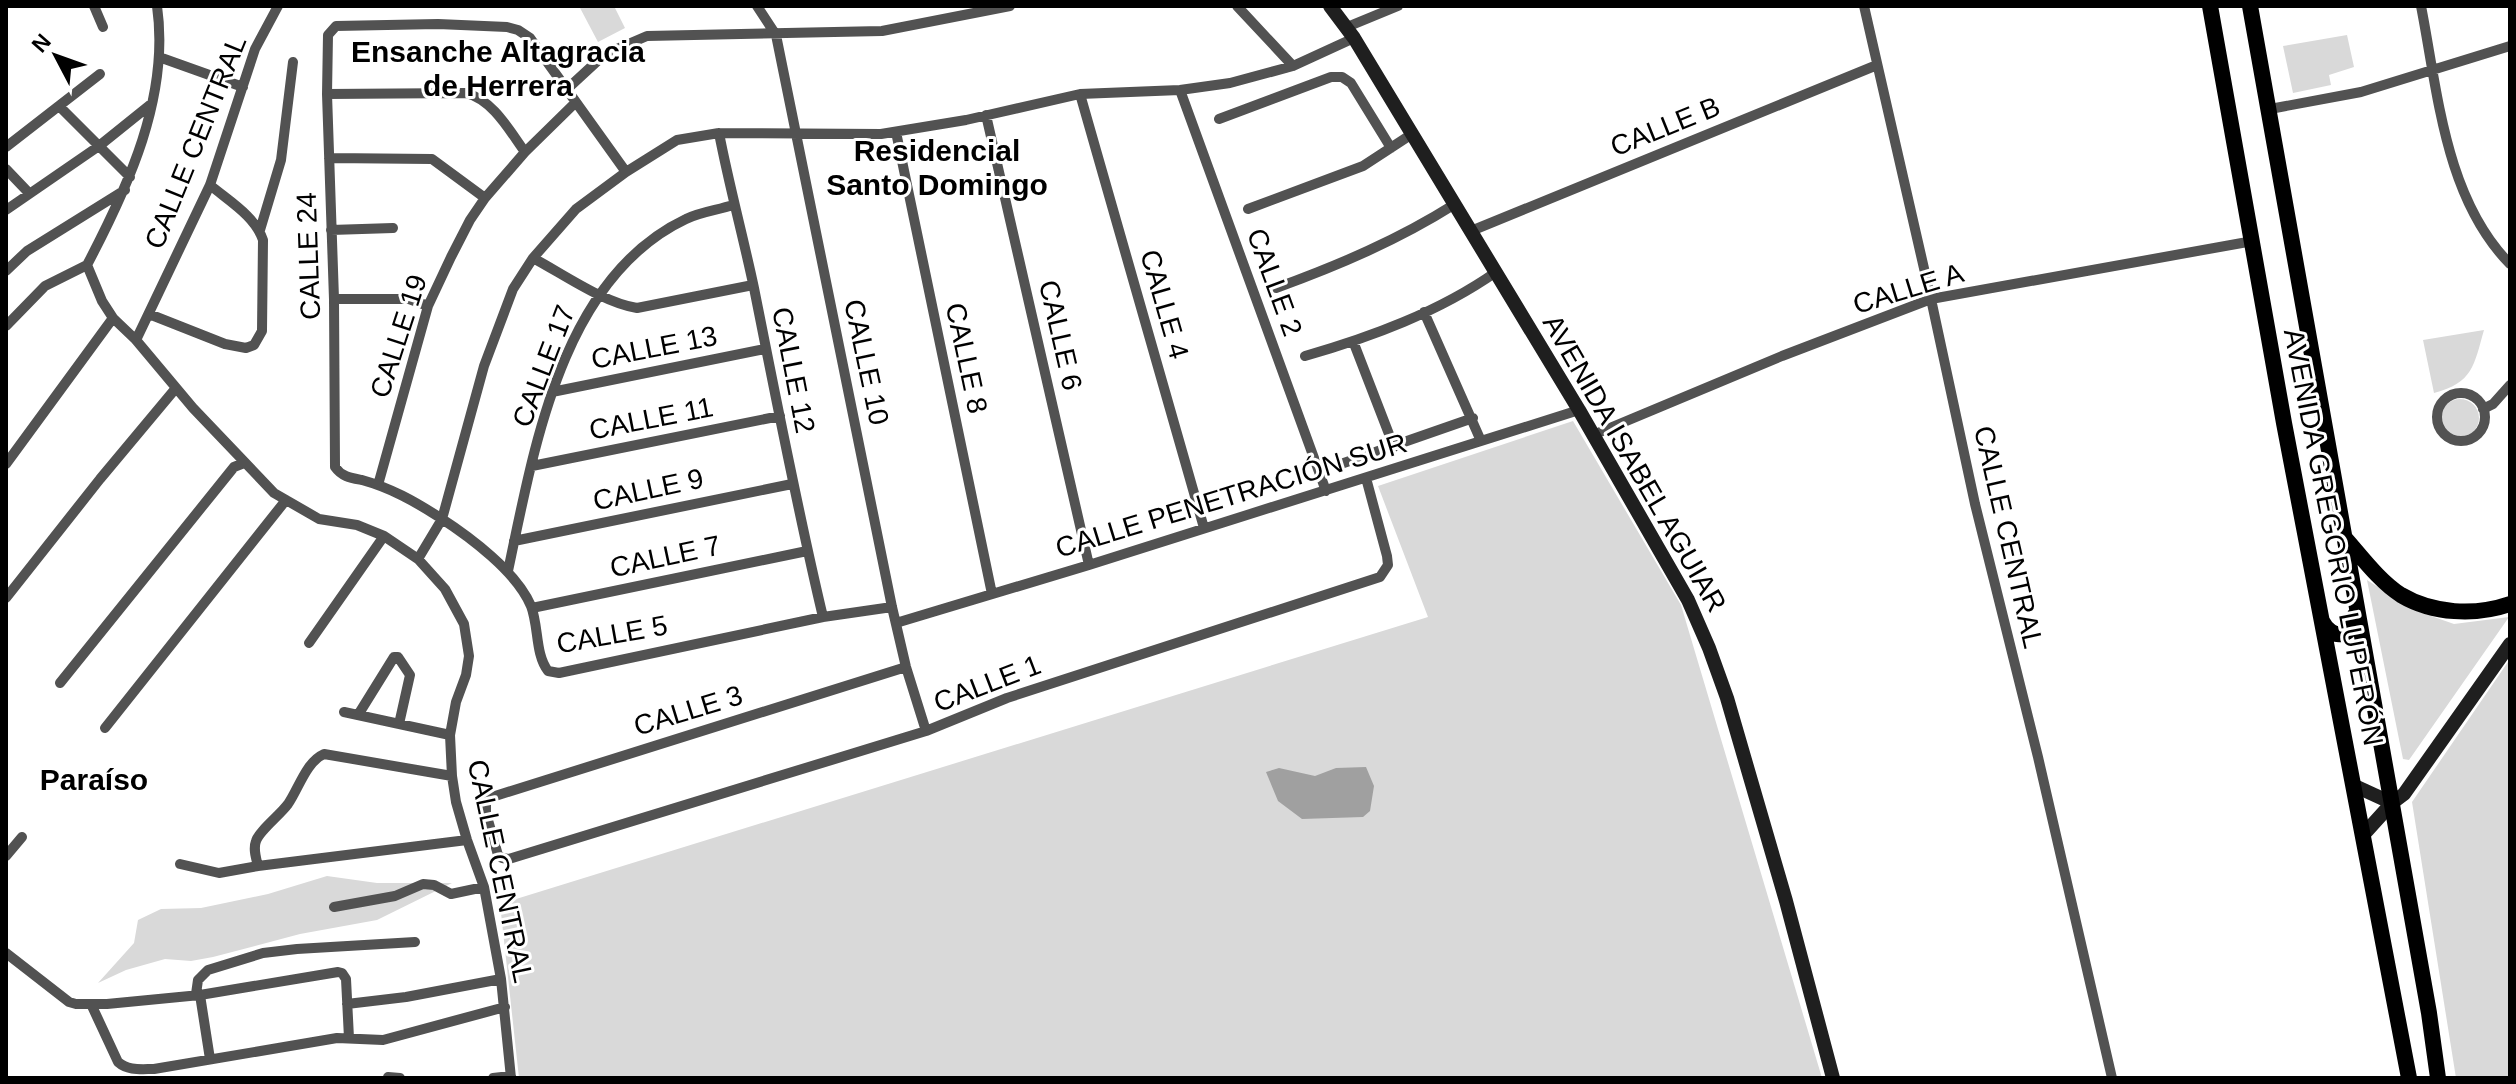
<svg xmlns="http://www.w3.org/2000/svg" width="2516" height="1084" viewBox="0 0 2516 1084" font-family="Helvetica,sans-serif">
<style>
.green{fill:#d9d9d9}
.water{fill:#a0a0a0}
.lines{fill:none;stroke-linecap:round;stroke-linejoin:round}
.minor{stroke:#525252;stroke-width:10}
.secondary{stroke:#1f1f1f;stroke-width:14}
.primary{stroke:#000;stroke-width:16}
.labels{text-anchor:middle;stroke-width:6;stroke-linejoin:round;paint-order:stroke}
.street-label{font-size:28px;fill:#000;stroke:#fff}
.neighbourhood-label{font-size:30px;font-weight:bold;fill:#000;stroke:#fff}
</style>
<rect width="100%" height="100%" fill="#fff"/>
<path class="green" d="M579 6H614L625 28 598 42Z
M2347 35 2354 67 2329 75 2331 85 2293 93 2283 46Z
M2484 330C2474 365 2473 383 2434 393L2423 340Z
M2441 418a19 19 0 1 1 38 0a19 19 0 1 1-38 0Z
M1573 421 1681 605 1822 1078H519L500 904 1428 617 1378 486Z
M2367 580 2414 610 2454 624 2509 617 2409 760 2403 759Z
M2510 659V1078H2456L2412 802Z
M327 876 377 883H452L377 920 300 934 213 957 191 961 165 959 126 970 98 983 134 943 138 920 161 909 201 908 268 894Z"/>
<path class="water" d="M1366 767 1374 786 1370 811 1363 817 1302 819 1278 801 1266 772 1279 768 1315 776 1336 768Z"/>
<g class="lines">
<path class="minor" d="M94 6 103 27
M157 6C170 97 128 187 87 265L102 301 113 318 136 340 193 408 274 493 319 519 357 525 384 536 418 559 445 589 464 624 469 656 466 675 456 702 450 735 452 776 456 802 467 840 484 887 501 979 511 1078
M757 6 776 35 892 607 906 667 926 731
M1237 6 1293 66
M1864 6 1931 299 1975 504 2038 757 2112 1078
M2421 6C2438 93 2445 198 2510 264
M1347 27 1398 6
M159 57 243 87
M566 90 605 54 647 36 882 31 1010 6
M1180 90 1326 491
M327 94 466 93C493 100 509 130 525 152
M1080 94 1204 528
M59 106 130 177
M2270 109 2361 92 2510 46
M986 115 1089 565
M1219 119 1331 77H1342L1351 83 1391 148
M896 132 992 594
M719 133C729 185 743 236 754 288 776 398 797 508 823 617
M6 147 100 74
M329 158 432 159 485 198
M6 169 28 192
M626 172 530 38 518 30 507 27 438 24 336 26 328 35 327 94 334 299 335 467C342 477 351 478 362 480 391 488 414 501 439 517 470 537 517 572 531 606 539 627 535 654 548 671L559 673 823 617 892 607
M1248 209 1363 166 1412 134
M6 210 99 146 150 105
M260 230 281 160 293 62
M331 230 393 228
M1471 231 1877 65
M533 258C563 274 604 303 637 308L753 285
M6 271 27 251 125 190
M1276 288C1339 265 1398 240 1455 204
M334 299H409L428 306
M1424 312 1481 441
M149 314 225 344 246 348 254 345 262 331 263 240C255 216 229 201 210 185
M6 326 45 286 87 265
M136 340 210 185 255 49 278 6
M1353 341 1394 447
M1305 356C1371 337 1439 312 1496 272
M552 392 765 349
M2437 417a24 24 0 1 1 48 0a24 24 0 1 1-48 0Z
M2483 409 2493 404 2510 385
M1593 435 1782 356 1931 299 2253 241
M6 464 113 318
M1338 465 1473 418
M532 466 780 416
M378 485 428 306 451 257 470 220 485 198 525 152 575 103
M514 541 792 484
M418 559 442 519 484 366 513 289 533 258 576 209 626 172 677 140 719 133 881 134 966 120 1080 94 1180 90 1230 83 1293 66 1354 38
M508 571C534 449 561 278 686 219 700 212 718 210 733 205
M6 598 100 479 176 388
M532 608 807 551
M896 623 1089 565 1579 410
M309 643 384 536
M906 667 492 797 486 801V813L498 855 502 858 509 859 926 731 1007 698 1380 577 1388 565 1387 556 1366 478
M60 683 234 467 244 463
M344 712 450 735
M358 715 394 657H398L410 675 399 724
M105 728 286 500
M6 856 22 837
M180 864 219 873 258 866 467 840
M258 866C256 858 253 849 256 841 259 831 280 815 288 804 299 788 306 762 324 754L452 776
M334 907 395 896 423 884 434 885 451 894 484 887
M6 953 69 1002 76 1004H107L200 995 338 972 342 973 346 979 349 1038
M196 994 198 980 208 970 263 953 297 949 415 942
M200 995 210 1059
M91 1004 118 1062C128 1071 141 1069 154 1069L337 1038 383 1040 505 1007
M347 1004 406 997 501 979
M388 1077 400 1078
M493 1078 511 1076"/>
<path class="secondary" d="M1330 6 1354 38 1579 410 1688 600 1709 648 1727 698 1786 901 1833 1078
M2355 786 2392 803
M2364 834 2392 803 2404 794 2510 644"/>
<path class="primary" d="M2210 6 2284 423 2409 1078
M2250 6 2429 1013 2438 1078
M2344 537C2361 556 2379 581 2401 595 2433 614 2475 616 2510 604
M2322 621C2332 641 2353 638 2355 615"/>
</g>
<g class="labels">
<g class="street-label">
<text transform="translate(1665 126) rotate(-22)" y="10">CALLE B</text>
<text transform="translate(195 142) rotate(-68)" y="10">CALLE CENTRAL</text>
<text transform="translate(308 256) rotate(-92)" y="10">CALLE 24</text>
<text transform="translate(1275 282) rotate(70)" y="10">CALLE 2</text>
<text transform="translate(1908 288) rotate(-17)" y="10">CALLE A</text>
<text transform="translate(1165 304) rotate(74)" y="10">CALLE 4</text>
<text transform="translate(1061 335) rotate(77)" y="10">CALLE 6</text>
<text transform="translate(398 336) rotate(-72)" y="10">CALLE 19</text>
<text transform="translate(654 347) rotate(-11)" y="10">CALLE 13</text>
<text transform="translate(967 358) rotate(78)" y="10">CALLE 8</text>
<text transform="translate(867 362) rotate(78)" y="10">CALLE 10</text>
<text transform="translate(543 366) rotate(-69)" y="10">CALLE 17</text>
<text transform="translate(794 370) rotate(79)" y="10">CALLE 12</text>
<text transform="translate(651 418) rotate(-11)" y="10">CALLE 11</text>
<text transform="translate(1635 463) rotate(60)" y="10">AVENIDA ISABEL AGUIAR</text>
<text transform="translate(648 489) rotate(-12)" y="10">CALLE 9</text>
<text transform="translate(1231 495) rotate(-17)" y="10">CALLE PENETRACIÓN SUR</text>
<text transform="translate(2009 537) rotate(77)" y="10">CALLE CENTRAL</text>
<text transform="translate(2334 537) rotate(79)" y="10">AVENIDA GREGORIO LUPERÓN</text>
<text transform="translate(665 556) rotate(-12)" y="10">CALLE 7</text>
<text transform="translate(612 634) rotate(-10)" y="10">CALLE 5</text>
<text transform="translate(987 683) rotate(-21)" y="10">CALLE 1</text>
<text transform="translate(688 710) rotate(-17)" y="10">CALLE 3</text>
<text transform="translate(501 871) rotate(78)" y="10">CALLE CENTRAL</text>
</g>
<g class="neighbourhood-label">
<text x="498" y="62">Ensanche Altagracia<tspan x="498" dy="34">de Herrera</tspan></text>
<text x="937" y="161">Residencial<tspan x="937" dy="34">Santo Domingo</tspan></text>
<text x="94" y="790">Paraíso</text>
</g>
</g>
<rect width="2516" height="1084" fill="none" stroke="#000000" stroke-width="16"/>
<g transform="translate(56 56) rotate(311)" stroke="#ffffff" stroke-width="6" paint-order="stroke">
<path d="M0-6L14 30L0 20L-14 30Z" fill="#000000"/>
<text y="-12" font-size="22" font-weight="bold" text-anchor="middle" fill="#000000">N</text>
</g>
</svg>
